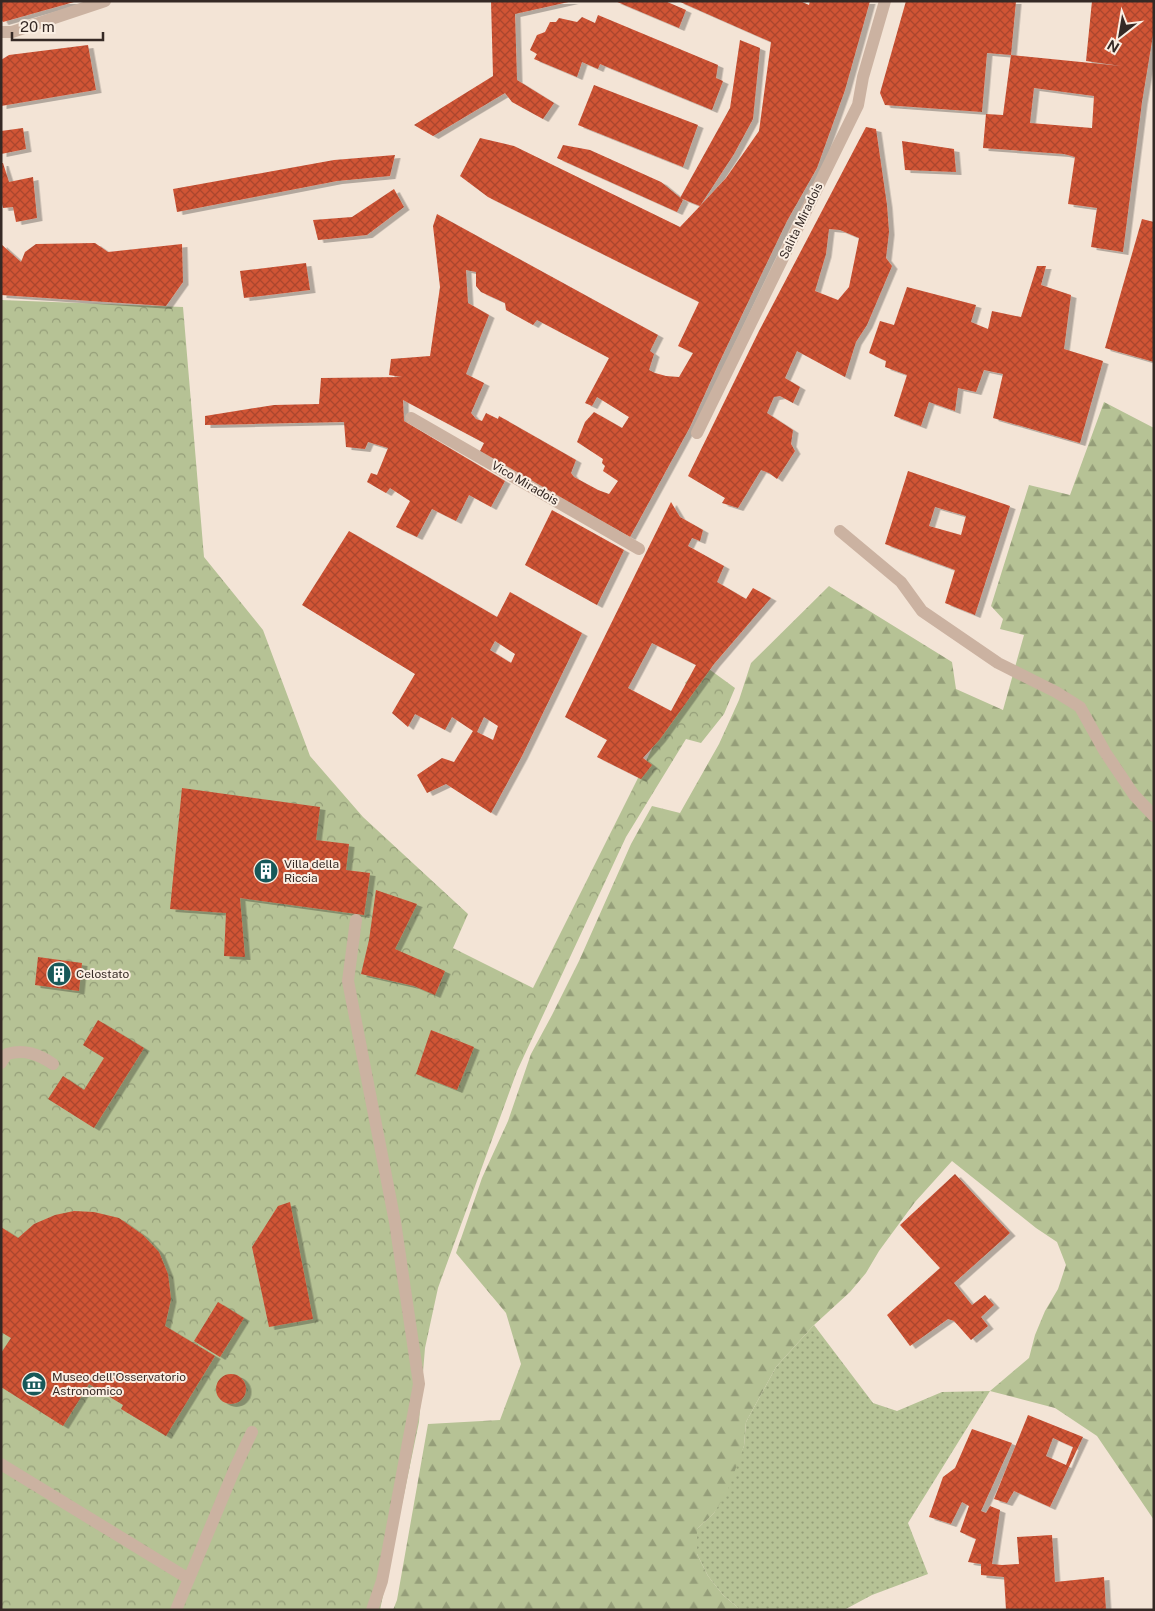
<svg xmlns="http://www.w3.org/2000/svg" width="1155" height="1611" viewBox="0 0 1155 1611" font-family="'Public Sans',sans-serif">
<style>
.grass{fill:url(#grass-dots)}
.forest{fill:url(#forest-firs)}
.park{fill:url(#park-crowns)}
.building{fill:url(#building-cross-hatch);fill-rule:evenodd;filter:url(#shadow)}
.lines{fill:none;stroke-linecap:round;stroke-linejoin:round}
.lane{stroke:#cbb2a1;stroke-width:12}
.street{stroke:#cbb2a1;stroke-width:12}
.labels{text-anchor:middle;stroke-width:4;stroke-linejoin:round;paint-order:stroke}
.street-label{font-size:12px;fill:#352925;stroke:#faeee2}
.poi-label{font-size:12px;fill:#352925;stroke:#faeee2;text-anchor:start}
</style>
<defs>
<pattern id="grass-dots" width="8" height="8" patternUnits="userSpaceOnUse" patternTransform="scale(1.25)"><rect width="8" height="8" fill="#b6c295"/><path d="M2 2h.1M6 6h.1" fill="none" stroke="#959e79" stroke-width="1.8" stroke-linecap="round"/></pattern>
<pattern id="forest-firs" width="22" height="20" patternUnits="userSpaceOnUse" patternTransform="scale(1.25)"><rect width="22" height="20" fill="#b6c295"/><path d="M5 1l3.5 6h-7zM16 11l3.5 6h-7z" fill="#959e79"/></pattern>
<pattern id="park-crowns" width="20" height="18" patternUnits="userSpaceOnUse" patternTransform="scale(1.25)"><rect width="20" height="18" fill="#b6c295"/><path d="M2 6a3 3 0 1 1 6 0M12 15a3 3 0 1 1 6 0" fill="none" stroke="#959e79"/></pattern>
<pattern id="building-cross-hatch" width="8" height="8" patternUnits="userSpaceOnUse" patternTransform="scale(1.25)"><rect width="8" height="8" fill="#d05436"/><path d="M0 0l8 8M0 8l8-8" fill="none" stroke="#aa462d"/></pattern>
<filter id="shadow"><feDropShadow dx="5.5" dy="3" stdDeviation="0" flood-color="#0004"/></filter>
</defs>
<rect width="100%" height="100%" fill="#f3e4d6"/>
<path class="grass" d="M814 1325 873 1403 897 1411 942 1392 990 1391 908 1523 928 1574 872 1595 844 1610H741L723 1595 708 1576 697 1554V1529L714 1513 744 1446 746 1422 776 1367Z"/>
<path class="forest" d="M1104 402 1154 428V1520L1097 1436 1055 1408 990 1391 1029 1358 1035 1335 1045 1311 1058 1289 1066 1265 1057 1242 1036 1228 952 1161 915 1202 879 1251 866 1273 850 1292 814 1325 776 1367 746 1422 744 1446 727 1492 714 1513 697 1529V1554L708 1576 723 1595 741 1610H393L397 1600 428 1424 500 1420 521 1364 506 1313 456 1253 482 1178 508 1121 531 1054 552 1015 579 961 631 844 652 806 680 813 719 744 739 700 751 663 829 586 952 662 956 689 1003 710 1024 635 1000 629 1003 619 991 606 1029 485 1070 495Z"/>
<path class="park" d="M1 300 183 307 204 557 263 630 310 756 363 817 468 914 453 948 533 988 637 780 657 738 691 690 685 683 702 664 735 688 724 714 701 743 686 739 626 837 517 1071 438 1288 425 1348 419 1422 380 1610H1Z"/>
<path class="building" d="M1 1H74V2L3 22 1 19Z
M491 1H573L515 14 517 80 554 103 543 119 512 102 505 93 433 136 414 125 493 76Z
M615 1H665L686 10 679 28Z
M678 1H800L809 5 810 1H870L845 90 817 168 787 221 718 365 690 427 630 537 479 453 484 443 403 400 404 421 505 481 491 507 469 495 456 521 432 509 417 537 396 527 410 501 390 488 386 493 367 482 371 473 377 475 388 448 368 442 365 449 346 447 344 422 205 425V416L274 405 319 404 321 378 402 377 389 375 391 359 430 356 440 287 433 226 437 214 658 335 650 351 654 354 649 370 655 373 666 376 679 377 693 353 678 346 699 302 488 197 460 176 480 138 514 146 680 227 700 206 680 198 730 108 740 40 760 48 753 119 734 154 700 206 726 178 759 131 771 42ZM466 270 476 272V286L481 292 505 303 506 310 533 325 537 320 609 358 585 403 592 406 597 397 629 417 622 428 594 412 585 422 577 442 603 459 602 463 605 466 603 471 618 481 609 494 598 490 574 477 571 473 576 460 499 416 498 419 486 413 482 421 476 419 471 413 484 383 466 374 489 315 468 303Z
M906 1H1016L1011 55 987 53 982 112 885 105 880 93Z
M1092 1H1154V29L1142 102 1123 252 1091 247 1097 208 1068 204 1075 157 1064 154 983 148 986 114 1003 115 1011 55 1121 66 1086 61ZM1034 88 1094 96 1092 128 1030 123Z
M598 15 718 65 716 78 723 81 712 110 600 64 598 69 582 62 577 77 534 59 537 54 530 50 537 35 545 32 550 22H556L559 18 577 22 582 17 595 23Z
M88 45 96 90 1 106V60L9 55Z
M594 85 698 125 683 167 578 125Z
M866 127 876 129 887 205 889 232 886 258 892 266 867 325 856 342 845 377 797 351 785 378 800 387 793 403 780 396 774 397 767 413 793 430 791 444 795 451 777 479 769 473 761 470 738 508 722 503 725 498 688 476 759 331ZM829 229 840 230 859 238 849 287 838 300 815 291 826 254Z
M23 128 26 149 1 154V131Z
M902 141 954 149 956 172 905 170Z
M563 145 590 150 661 182 683 200 677 212 557 158Z
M395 155 390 176 337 181 177 212 173 189 334 160Z
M1 163H3L9 182 33 177 37 218 16 222 13 207 3 208 1 200Z
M394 189 404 207 367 235 318 240 313 220 352 217Z
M1142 219 1154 222V362L1105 348Z
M95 243 108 252 182 244 183 282 166 306 1 295V244L21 262 25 252 36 244Z
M306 263 310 290 244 298 240 271Z
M1037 266H1046L1041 285 1071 295 1064 349 1103 361 1080 443 993 418 1003 374 984 370 976 392 958 388 955 411 929 402 921 426 894 416 907 375 885 367 886 361 869 353 880 321 894 325 907 287 976 305 971 322 988 329 992 311 1021 317Z
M908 471 1010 506 975 615 945 603 955 570 885 544ZM935 507 966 516 961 535 929 526Z
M671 502 680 517 703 530 700 541 692 538 688 546 724 566 717 582 746 599 753 588 771 598 714 664 660 739 643 758 652 765 641 779 597 757 607 740 565 717ZM652 643 696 665 671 711 628 688Z
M552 510 624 550 597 605 525 565Z
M349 531 497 617 510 592 582 633 522 756 491 813 446 784 427 793 417 775 442 758 454 762 473 731 452 717 445 730 415 714 408 727 392 713 415 674 302 605ZM495 641 515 654 511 663 490 650ZM484 717 498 726 493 740 477 732Z
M182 788 320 807 316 840 349 844 346 870 370 873 364 915 240 898 245 957 224 956 226 913 170 909Z
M376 890 417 904 395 949 445 971 435 995 414 986 361 974 369 940Z
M38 957 82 963 79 991 35 985Z
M98 1020 144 1048 94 1128 48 1099 63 1076 84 1090 104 1058 83 1045Z
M431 1030 474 1047 457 1090 416 1074Z
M955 1174 1010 1233 954 1283 972 1305 985 1295 994 1305 981 1317 988 1326 971 1340 954 1321 948 1319 910 1346 887 1315 940 1268 900 1225Z
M290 1202 313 1319 269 1327 252 1247 278 1206Z
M74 1211 94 1212 119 1218 143 1235 159 1252 168 1274 171 1299 165 1326 215 1356 166 1436 121 1409 123 1405 89 1384 63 1426 1 1387V1353L11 1338 1 1332V1227L18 1238 34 1224 55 1215Z
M218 1302 244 1318 220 1357 194 1341Z
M216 1389a15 15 0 1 1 30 0a15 15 0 1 1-30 0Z
M1028 1415 1083 1437 1050 1507 1014 1491 1007 1503 994 1499ZM1053 1438 1073 1447 1066 1465 1046 1456Z
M972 1429 1012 1443 981 1511 986 1513 990 1506 1000 1510 992 1564 1002 1565 1019 1564 1017 1537 1052 1535 1055 1582 1104 1577 1106 1610H1006L1004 1577 981 1575V1564L968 1562 976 1539 960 1532 969 1506 962 1502 951 1524 929 1517 943 1477 955 1468Z"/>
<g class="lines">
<path class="lane" d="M840 531 901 582 922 611 998 663 1056 692 1080 707 1105 752 1134 795 1154 816"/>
<path class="street" d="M1 32H12L105 1
M411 418 639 549
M697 433 858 105 863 77 885 1
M356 920 348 981 395 1222 419 1384 382 1581 372 1610
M1 1063 7 1054C25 1049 38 1054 53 1064
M1 1464 189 1579
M176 1610 235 1468 252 1432"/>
</g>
<defs>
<symbol id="building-disc" viewBox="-11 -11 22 22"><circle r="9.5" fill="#175859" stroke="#faeee2"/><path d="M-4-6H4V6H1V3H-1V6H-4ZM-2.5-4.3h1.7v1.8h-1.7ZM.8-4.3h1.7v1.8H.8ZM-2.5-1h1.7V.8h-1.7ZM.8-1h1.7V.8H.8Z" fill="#fff"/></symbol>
<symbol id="museum-disc" viewBox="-11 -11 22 22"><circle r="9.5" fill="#175859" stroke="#faeee2"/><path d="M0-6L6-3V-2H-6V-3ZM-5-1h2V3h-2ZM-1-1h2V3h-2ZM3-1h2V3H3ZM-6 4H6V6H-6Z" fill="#fff"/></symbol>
</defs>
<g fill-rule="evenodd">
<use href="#building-disc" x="252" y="857" width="28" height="28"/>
<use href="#building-disc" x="45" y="960" width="28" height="28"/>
<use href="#museum-disc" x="20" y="1370" width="28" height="28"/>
</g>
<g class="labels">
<g class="street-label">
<text transform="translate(801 221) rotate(-64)" y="4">Salita Miradois</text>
<text transform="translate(525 483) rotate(30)" y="4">Vico Miradois</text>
</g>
<g class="poi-label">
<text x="284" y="868">Villa della<tspan x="284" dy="14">Riccia</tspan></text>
<text x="76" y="978">Celostato</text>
<text x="52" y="1381">Museo dell'Osservatorio<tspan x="52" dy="14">Astronomico</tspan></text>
</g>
</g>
<rect width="1155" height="1611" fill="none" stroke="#352925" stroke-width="5"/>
<g transform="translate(1120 35) rotate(211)" stroke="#faeee2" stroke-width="4" paint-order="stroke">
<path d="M0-4L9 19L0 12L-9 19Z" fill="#352925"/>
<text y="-8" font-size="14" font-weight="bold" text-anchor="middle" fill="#352925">N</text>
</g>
<path d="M12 32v8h91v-8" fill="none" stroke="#352925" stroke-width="2.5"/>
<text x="20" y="32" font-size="15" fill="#352925" stroke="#faeee2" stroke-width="4" paint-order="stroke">20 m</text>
</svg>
